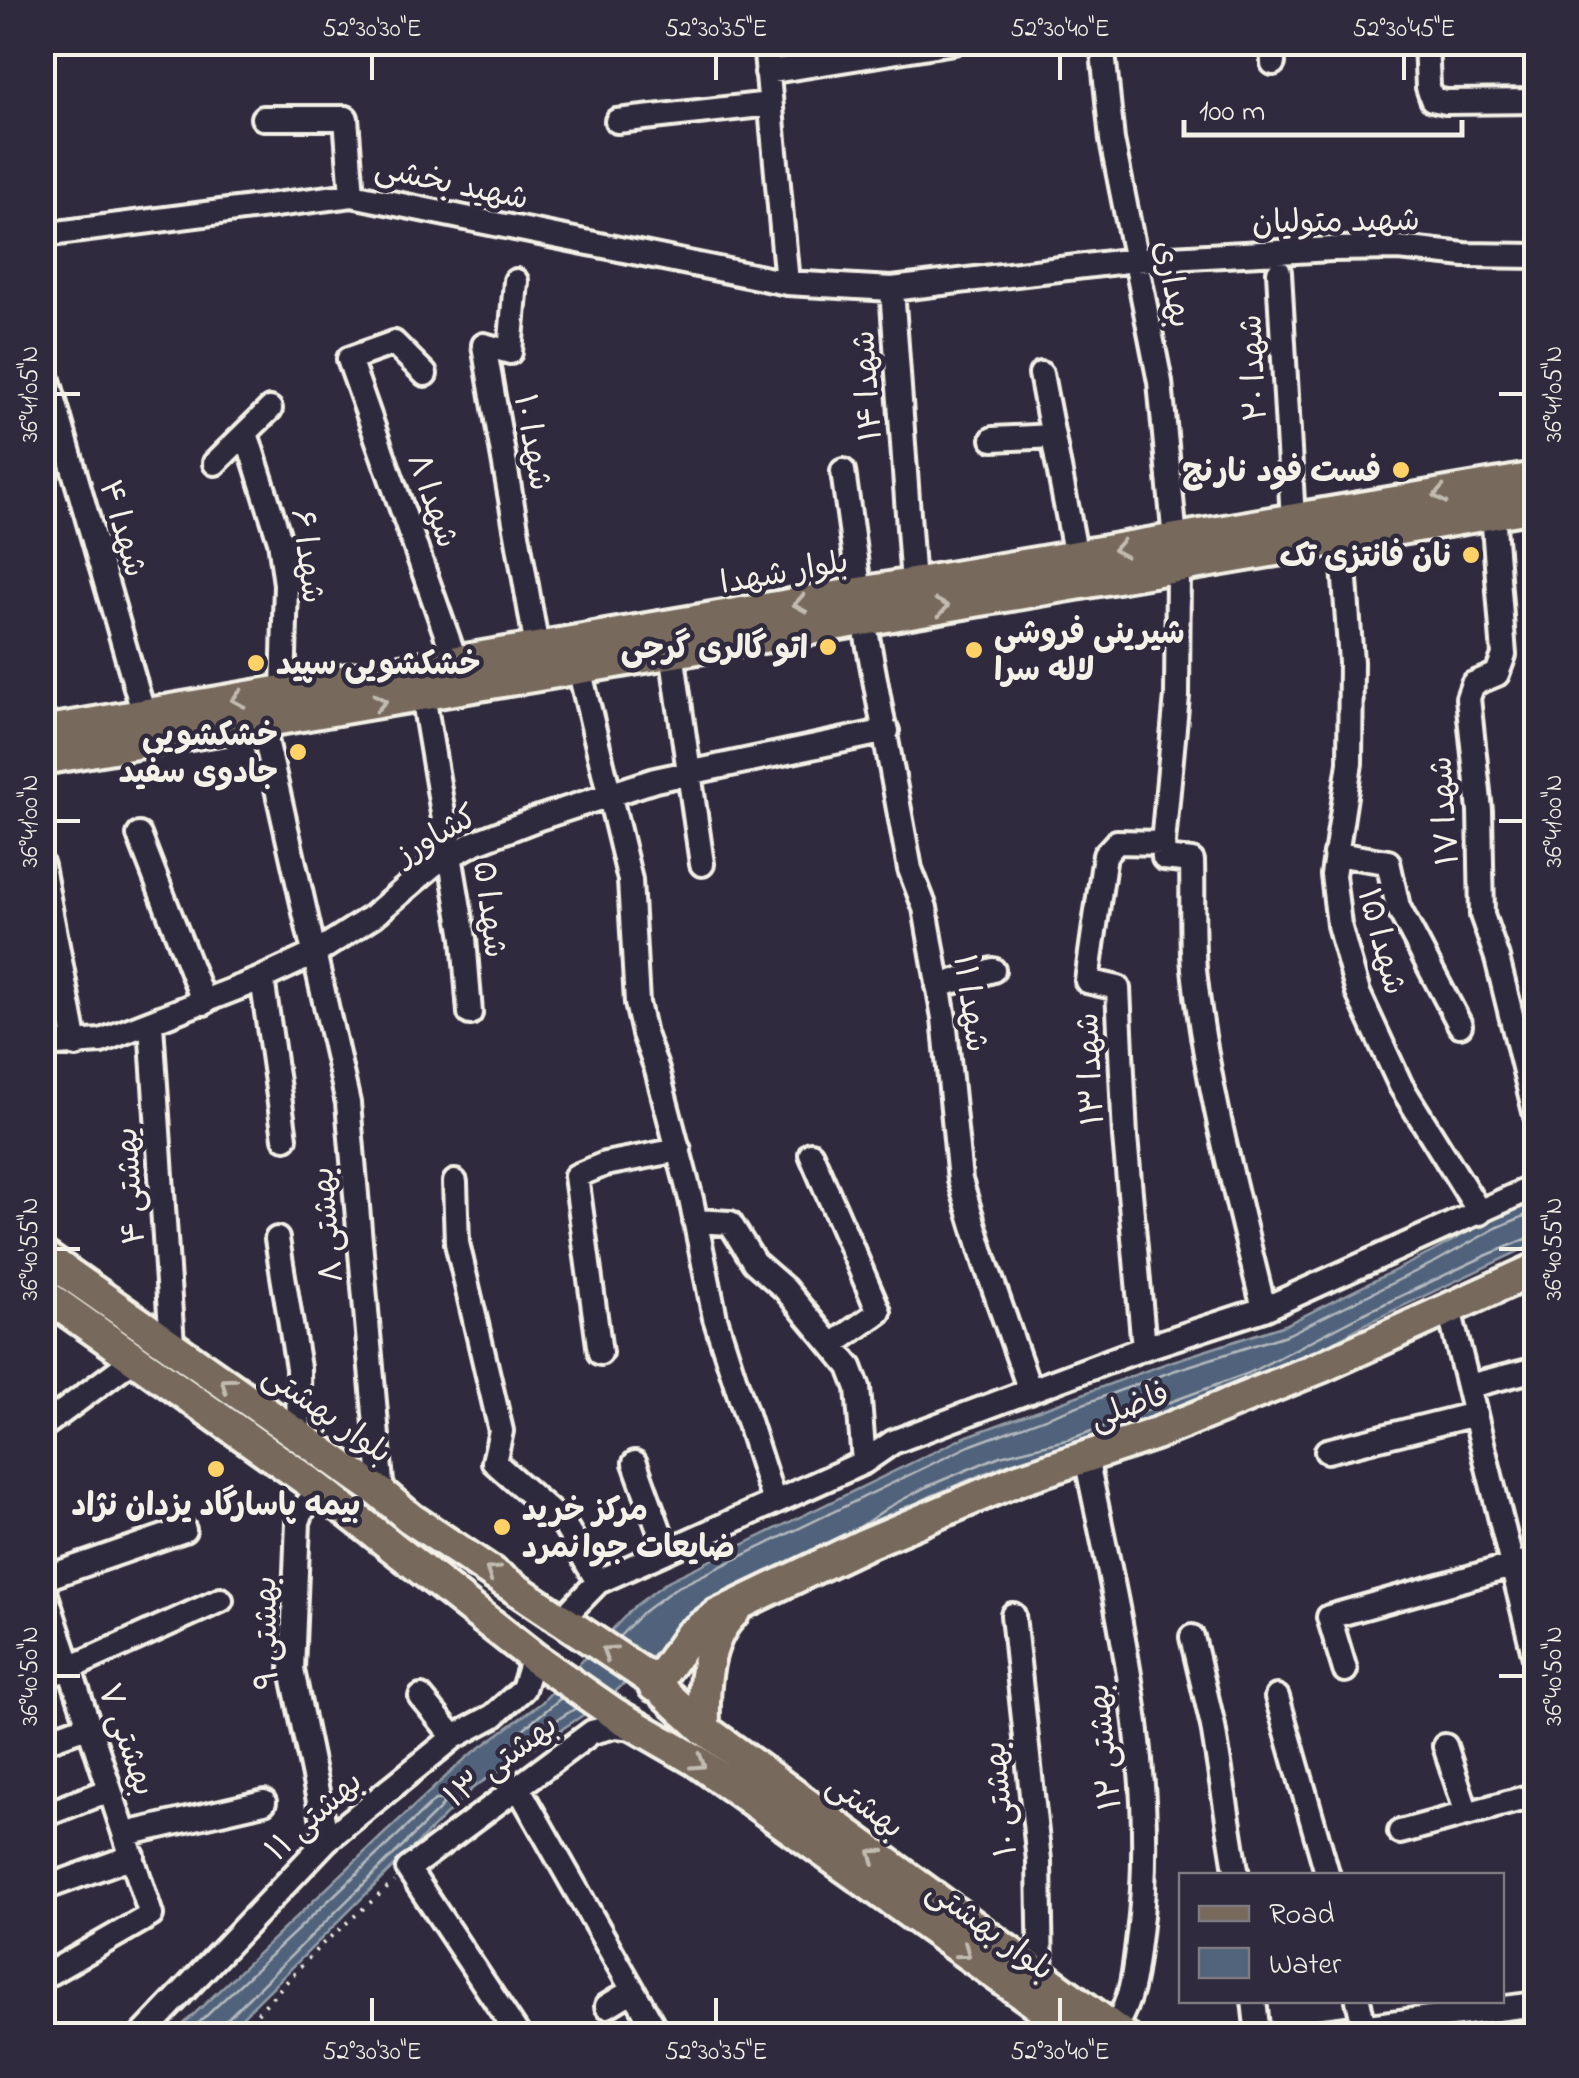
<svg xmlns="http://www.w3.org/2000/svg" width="1579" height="2078" viewBox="0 0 1579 2078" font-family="'Indie Flower','Playpen Sans Arabic',sans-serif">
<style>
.water{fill:#51647c;stroke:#929ca7;stroke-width:2.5}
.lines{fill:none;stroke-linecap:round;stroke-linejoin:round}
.shore{stroke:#b3b9bd;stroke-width:2.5}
.minor-casing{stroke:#f4f1e8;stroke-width:30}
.major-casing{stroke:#f4f1e8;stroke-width:38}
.path{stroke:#f4f1e8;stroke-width:4;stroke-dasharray:2.5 8;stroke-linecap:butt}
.minor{stroke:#2f2a3d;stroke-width:22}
.major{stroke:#77695c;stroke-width:30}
.oneway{stroke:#c2bbb0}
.ticks{fill:none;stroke:#f4f1e8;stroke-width:4}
.poi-dot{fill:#ffd166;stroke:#2f2a3d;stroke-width:4}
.labels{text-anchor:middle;stroke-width:9;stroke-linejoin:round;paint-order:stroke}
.street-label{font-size:32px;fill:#f4f1e8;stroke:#2f2a3d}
.poi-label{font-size:32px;font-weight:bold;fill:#f4f1e8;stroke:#2f2a3d;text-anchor:end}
.neatline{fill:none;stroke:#f4f1e8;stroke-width:4}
.ticks-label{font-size:25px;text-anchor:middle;fill:#f4f1e8}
</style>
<rect width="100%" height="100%" fill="#2f2a3d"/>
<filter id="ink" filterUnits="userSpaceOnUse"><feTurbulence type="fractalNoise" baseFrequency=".01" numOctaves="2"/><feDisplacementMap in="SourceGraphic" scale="20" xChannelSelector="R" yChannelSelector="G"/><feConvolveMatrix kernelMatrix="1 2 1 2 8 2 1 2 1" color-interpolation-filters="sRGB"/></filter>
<g filter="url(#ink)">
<path class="water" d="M1536 1200V1243L1367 1323 1310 1355 1222 1394 1073 1448 1004 1465 931 1496 892 1516 862 1538 681 1628 609 1698 473 1788 224 2035 171 2036 386 1832 466 1758 541 1703 635 1606 668 1581 965 1437 1170 1362 1285 1325 1432 1252 1492 1219Z"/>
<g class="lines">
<path class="shore" d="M860 1527 887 1508 926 1487 1000 1456 1070 1439 1249 1373 1363 1314 1485 1256 1536 1235
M710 1599 816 1548
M619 1637 642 1613 674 1589 969 1446 1173 1371 1289 1334 1437 1261 1496 1228 1536 1211
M561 1698 522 1730V1737L528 1738 576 1708
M185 2036 435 1800H442L443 1805 438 1811 222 2024 218 2036"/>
<defs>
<path id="minor" d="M765 42 787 283
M1102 42 1112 140 1160 382 1175 540
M1272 42 1273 63
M1426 42 1428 87 1432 99 1446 102 1536 101
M767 72 954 42
M263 118H346L352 195
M617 121 770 104
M42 235 352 195 787 283 892 289 913 584
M1279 272 1293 520
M516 281 510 352 484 345 537 648
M892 289 1135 260 1332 249 1399 248 1465 255 1536 256
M42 359 144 715
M425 374 394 343 349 359 456 662
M1041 374 1076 557
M246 433 280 541 286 584 283 691
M993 439 1053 436
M215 463 270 409
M843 471 860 594
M1493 513 1504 655 1497 674 1473 684 1468 698 1480 811 1482 915 1497 958 1536 1116
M1342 539 1351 662 1350 763 1333 875 1339 925 1358 993 1401 1086 1480 1213
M864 620 910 869 925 908 944 1018 960 1180 985 1262 1030 1391
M672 652 702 864
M579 668 630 880 637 1003 644 1034 657 1070 691 1199 715 1318 774 1502
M423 695 464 938 470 1013
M262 722 348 1103 382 1494
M139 835 204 1003
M1163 843 1164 858 1192 861C1193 897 1191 934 1194 969 1206 1085 1237 1196 1264 1309
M1335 854 1388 862 1398 907 1460 1025
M42 866 76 1045
M262 978 285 1138
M938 986 993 970
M151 1024 172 1344
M42 1045 101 1041 258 980 314 954 373 916 433 865 474 843 539 818 655 780 887 731
M811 1154 879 1312 832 1345
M455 1182 457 1243 501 1431 494 1462 564 1524 598 1582
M695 1221 730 1223 754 1262 785 1289 850 1367 858 1388 864 1462
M277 1239 298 1368 299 1436
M1449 1309 1536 1662
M1144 1348 1125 1137 1118 988 1087 981 1105 855 1117 842 1163 843 1177 696 1178 567
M600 1353 576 1176 605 1164 679 1150
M1469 1386 1536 1369
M42 1427 135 1358
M1327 1451 1475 1414
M1086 1457C1118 1614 1159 1773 1139 1934 1134 1973 1134 1994 1114 2029
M635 1463 666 1549
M319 1489 302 1511 298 1522 292 1670 327 1840
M42 1579 184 1530
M42 1583 151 1915 50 1973
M1013 1615 1039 1861 1041 1977
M561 1620 598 1582 864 1462 893 1442 1144 1348 1264 1309 1536 1186
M1192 1637 1213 1726 1237 1876
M1345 1670 1329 1617 1536 1559
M42 1677 70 1668 221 1600
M421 1697 454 1737
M1277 1697 1328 1876
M42 1742 87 1726
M1445 1746 1467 1814
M518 1787 659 2036
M42 1816 109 1790
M1400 1832 1536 1795
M126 1834 264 1802
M42 1889 133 1856
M1254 2000 1258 2036
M1358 2000 1364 2026
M607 2006 633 1990
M141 2036 327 1840 454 1737 493 1716 523 1689 533 1657
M519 2036 408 1869 592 1732 615 1726 636 1728
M1292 2036 1536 2004"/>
<path id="major" d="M42 732 1536 478
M42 759 1536 506
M42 1255 382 1494 410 1518 646 1676 704 1729 1124 2036
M42 1293 319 1489 533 1657 615 1714 695 1760 1033 2001 1075 2036
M654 1686 690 1635 717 1615 863 1545 1019 1479 1155 1434 1321 1367 1536 1269
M704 1729C703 1690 704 1640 734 1612"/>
</defs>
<use href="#minor" class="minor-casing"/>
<use href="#major" class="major-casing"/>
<path class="path" d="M236 2036 320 1946 394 1882"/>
<use href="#minor" class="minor"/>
<use href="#major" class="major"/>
</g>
<defs><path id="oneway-chevron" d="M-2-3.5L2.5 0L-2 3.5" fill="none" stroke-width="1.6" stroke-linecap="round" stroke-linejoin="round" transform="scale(2.5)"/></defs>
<g class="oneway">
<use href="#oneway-chevron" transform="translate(1440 495) rotate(170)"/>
<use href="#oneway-chevron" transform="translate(1120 549) rotate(170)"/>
<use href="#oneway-chevron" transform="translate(800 604) rotate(170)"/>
<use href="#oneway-chevron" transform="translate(942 607) rotate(-10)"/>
<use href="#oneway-chevron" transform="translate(238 699) rotate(170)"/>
<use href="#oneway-chevron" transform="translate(380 702) rotate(-10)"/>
<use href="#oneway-chevron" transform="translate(227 1384) rotate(-144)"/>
<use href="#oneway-chevron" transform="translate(492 1572) rotate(-146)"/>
<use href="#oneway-chevron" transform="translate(608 1652) rotate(-147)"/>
<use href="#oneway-chevron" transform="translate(699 1763) rotate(33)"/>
<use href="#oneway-chevron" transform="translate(875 1855) rotate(-144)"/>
<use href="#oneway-chevron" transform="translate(964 1952) rotate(36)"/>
</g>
</g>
<path class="ticks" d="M372 55V80M716 55V80M1060 55V80M1404 55V80M55 394H80M1499 394H1524M55 821H80M1499 821H1524M55 1249H80M1499 1249H1524M55 1676H80M1499 1676H1524M372 1998V2023M716 1998V2023M1060 1998V2023"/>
<g class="poi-dot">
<circle cx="1401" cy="470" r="10"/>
<circle cx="1471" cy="555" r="10"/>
<circle cx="828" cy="647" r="10"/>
<circle cx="974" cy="650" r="10"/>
<circle cx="256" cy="663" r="10"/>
<circle cx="298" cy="752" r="10"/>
<circle cx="216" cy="1469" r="10"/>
<circle cx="502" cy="1527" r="10"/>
</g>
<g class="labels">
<g class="street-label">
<text transform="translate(452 182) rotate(12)" y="11">شهید بخشی</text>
<text transform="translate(1336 220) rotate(-1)" y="11">شهید متولیان</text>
<text transform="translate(1174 284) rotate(79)" y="11">بهداری</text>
<text transform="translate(1252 368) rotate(-93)" y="11">شهدا ۲۰</text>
<text transform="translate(866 386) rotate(-94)" y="11">شهدا ۱۴</text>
<text transform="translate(534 442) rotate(80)" y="11">شهدا ۱۰</text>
<text transform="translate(434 500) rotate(71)" y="11">شهدا ۸</text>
<text transform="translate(124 528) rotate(74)" y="11">شهدا ۴</text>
<text transform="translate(309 556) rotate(83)" y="11">شهدا ۶</text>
<text transform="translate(784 571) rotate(-10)" y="11">بلوار شهدا</text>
<text transform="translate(1443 811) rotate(-94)" y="11">شهدا ۱۷</text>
<text transform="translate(436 834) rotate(-30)" y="11">کشاورز</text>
<text transform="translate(491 909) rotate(83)" y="11">شهدا ۵</text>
<text transform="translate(1383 941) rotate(75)" y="11">شهدا ۱۵</text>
<text transform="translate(972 1003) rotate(82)" y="11">شهدا ۱۱</text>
<text transform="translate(1089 1069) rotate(-93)" y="11">شهدا ۱۳</text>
<text transform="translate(129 1186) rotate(-94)" y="11">یهشتی ۴</text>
<text transform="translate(326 1225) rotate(-95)" y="11">بهشتی ۸</text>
<text transform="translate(1129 1405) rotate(-20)" y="11">فاضلی</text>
<text transform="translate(328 1413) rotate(35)" y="11">بلوار بهشتی</text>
<text transform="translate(265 1633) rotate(-91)" y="11">بهشتی ۹</text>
<text transform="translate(128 1739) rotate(71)" y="11">بهشتی ۷</text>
<text transform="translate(1103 1747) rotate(-96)" y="11">بهشتی ۱۲</text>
<text transform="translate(500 1760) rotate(-37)" y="11">بهشتی ۱۳</text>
<text transform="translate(999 1799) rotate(-96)" y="11">بهشتی ۱۰</text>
<text transform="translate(866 1805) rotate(36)" y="11">بهشتی</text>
<text transform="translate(313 1815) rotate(-42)" y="11">بهشتی ۱۱</text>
<text transform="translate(991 1929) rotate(36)" y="11">بلوار بهشتی</text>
</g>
<g class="poi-label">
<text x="1381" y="481">فست فود نارنج</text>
<text x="1451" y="566">نان فانتزی تک</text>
<text x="994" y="643" text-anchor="start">شیرینی فروشی<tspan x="994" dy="37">لاله سرا</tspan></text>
<text x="808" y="658">اتو گالری گرجی</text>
<text x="276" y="674" text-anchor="start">خشکشویی سپید</text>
<text x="278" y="745">خشکشویی<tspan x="278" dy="37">جادوی سفید</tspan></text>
<text x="216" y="1515" text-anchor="middle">بیمه پاسارگاد یزدان نژاد</text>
<text x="522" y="1520" text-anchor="start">مرکز خرید<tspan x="522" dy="37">ضایعات جوانمرد</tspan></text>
</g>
</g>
<rect width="1579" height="2078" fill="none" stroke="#2f2a3d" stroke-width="110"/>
<rect x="1179" y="1873" width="325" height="130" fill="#2f2a3d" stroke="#7e7a81" stroke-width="2.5"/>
<rect x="1199" y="1906" width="50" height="15" fill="#77695c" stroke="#7e7a81" stroke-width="2.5"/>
<text x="1269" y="1923" font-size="30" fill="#f4f1e8">Road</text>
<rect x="1199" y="1948" width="50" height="30" fill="#51647c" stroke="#7e7a81" stroke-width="2.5"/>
<text x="1269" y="1973" font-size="30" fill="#f4f1e8">Water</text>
<path d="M1184 120v15h278v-15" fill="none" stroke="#f4f1e8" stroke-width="5"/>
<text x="1199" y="120" font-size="30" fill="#f4f1e8" stroke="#2f2a3d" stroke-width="8" paint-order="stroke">100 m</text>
<rect x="55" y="55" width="1469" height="1968" class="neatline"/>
<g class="ticks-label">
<text x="372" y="36">52°30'30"E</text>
<text x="716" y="36">52°30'35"E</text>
<text x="1060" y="36">52°30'40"E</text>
<text x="1404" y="36">52°30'45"E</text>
<text transform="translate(28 394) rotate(-90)" y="9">36°41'05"N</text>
<text transform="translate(1552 394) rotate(-90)" y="9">36°41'05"N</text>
<text transform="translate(28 821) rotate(-90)" y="9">36°41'00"N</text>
<text transform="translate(1552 821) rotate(-90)" y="9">36°41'00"N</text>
<text transform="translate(28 1249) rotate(-90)" y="9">36°40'55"N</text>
<text transform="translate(1552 1249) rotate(-90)" y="9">36°40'55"N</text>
<text transform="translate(28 1676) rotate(-90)" y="9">36°40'50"N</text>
<text transform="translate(1552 1676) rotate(-90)" y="9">36°40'50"N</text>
<text x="372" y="2059">52°30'30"E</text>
<text x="716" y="2059">52°30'35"E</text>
<text x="1060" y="2059">52°30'40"E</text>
</g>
</svg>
